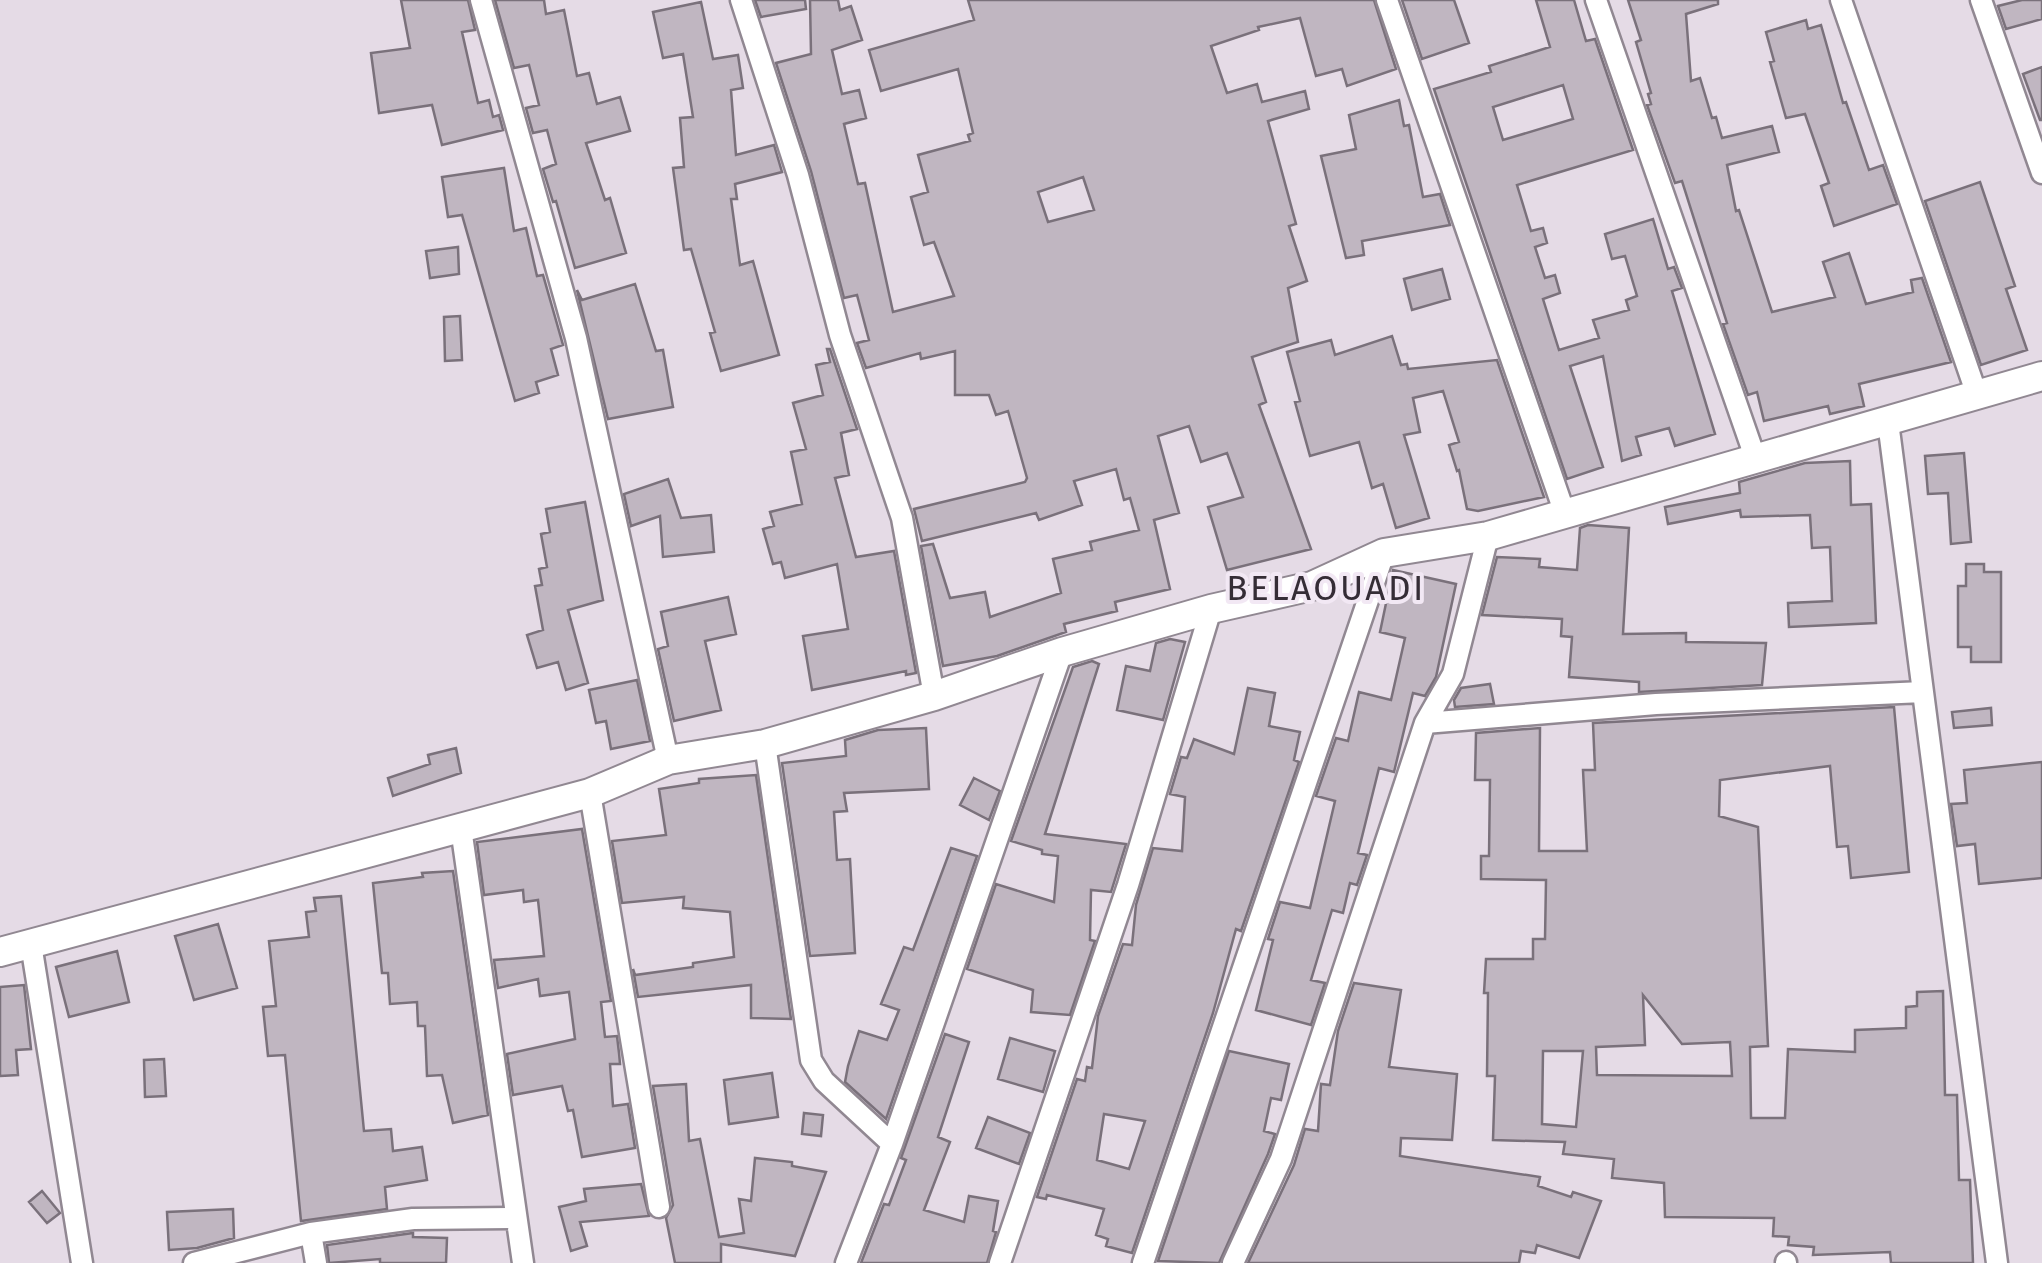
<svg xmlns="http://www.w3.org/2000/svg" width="2042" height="1263" viewBox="0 0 2042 1263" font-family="'Fira Sans',sans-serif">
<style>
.building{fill:#c0b6c1;stroke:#7a717b;stroke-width:2.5;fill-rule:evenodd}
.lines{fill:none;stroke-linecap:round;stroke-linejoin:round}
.street-casing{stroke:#918892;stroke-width:25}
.secondary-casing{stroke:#918892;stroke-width:32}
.street{stroke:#fff;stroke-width:20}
.secondary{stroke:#fff;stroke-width:28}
.labels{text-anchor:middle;stroke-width:8;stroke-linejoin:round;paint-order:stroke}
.quarter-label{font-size:35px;letter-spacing:2.5px;fill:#352d36;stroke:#f2e8f4}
</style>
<rect width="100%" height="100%" fill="#e5dbe6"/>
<path class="building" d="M401 0H468L475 30 462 32 478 103 489 100 493 117 499 115 503 130 442 145 432 105 379 113 371 53 410 48Z
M495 0H544L546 14 564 10 577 76 589 73 597 104 620 97 630 131 586 143 605 200 610 198 626 253 575 268 556 201 553 202 543 169 556 164 547 130 533 133 526 108 539 105 529 65 514 68Z
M755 0H805L806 9 761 17Z
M810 0H838L840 10 851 6 862 40 832 50 842 94 859 90 866 118 844 124 858 184 865 183 893 312 954 296 934 242 924 245 911 197 928 192 918 155 970 141 968 135 973 133 958 69 881 91 869 50 974 20 968 0H1374L1396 69 1347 86 1342 69 1316 76 1300 18 1258 27 1259 30 1211 46 1227 93 1257 84 1262 102 1305 91 1309 109 1268 121 1296 224 1289 226 1307 281 1288 288 1298 342 1252 357 1266 402 1259 405 1311 549 1227 570 1208 507 1243 497 1227 453 1201 462 1189 426 1158 436 1179 513 1154 520 1170 589 1115 602 1117 611 1064 624 1066 632 997 656 943 666 921 546 933 544 950 598 985 592 990 617 1061 593 1053 559 1092 550 1090 542 1139 530 1130 498 1124 500 1116 469 1074 481 1082 505 1039 520 1036 513 922 541 914 509 1025 482 1027 478 1008 411 996 415 989 395H955V351L921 359 920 353 866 368 857 343 869 340 857 295 844 298 811 171 776 63 811 54ZM1083 177 1094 210 1048 222 1038 192Z
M1402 0H1454L1469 43 1422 59Z
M1536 0H1574L1586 41 1595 39 1633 150 1517 185 1531 231 1543 228 1547 243 1535 247 1545 278 1555 275 1560 293 1543 299 1559 350 1599 338 1593 320 1629 310 1626 300 1637 296 1625 256 1612 259 1605 234 1653 219 1668 269 1674 267 1682 288 1672 291 1715 434 1675 446 1669 428 1636 437 1641 455 1622 461 1603 356 1570 366 1603 467 1567 479 1434 89 1491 72 1489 66 1550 47ZM1563 85 1573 119 1503 140 1493 107Z
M1628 0H1718V4L1686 14 1691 81 1700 78 1712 118 1716 117 1722 138 1772 126 1779 152 1727 165 1736 211 1739 210 1772 312 1835 297 1823 262 1849 253 1866 304 1913 292 1911 280 1922 278 1951 362 1859 384 1864 406 1830 414 1828 406 1764 421 1757 392 1748 395 1723 324 1727 323 1682 181 1675 183 1647 105 1651 104 1648 94 1651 93 1636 42 1641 40Z
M2022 0H2042V19L2006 29 1998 6Z
M701 2 713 59 738 55 743 88 731 90 736 155 774 145 782 172 735 184 737 199H731L740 265 753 261 779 355 721 371 710 333 715 332 691 249 684 250 673 168 684 167 680 118 693 117 683 54 663 58 653 12Z
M1806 20 1808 29 1821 25 1843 103 1846 102 1869 170 1883 165 1897 204 1834 226 1821 186 1829 183 1805 114 1786 118 1770 62 1774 61 1766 32Z
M2042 67V120H2040L2023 74Z
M1399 100 1404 126 1409 125 1423 197 1440 194 1450 225 1362 241 1364 255 1346 258 1321 156 1356 149 1349 115Z
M504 168 514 231 526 228 537 276 543 275 563 345 551 349 558 375 536 382 539 393 515 401 462 215 448 217 442 177Z
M1980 182 2015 286 2006 289 2027 350 1981 365 1925 201Z
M458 247 459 274 430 278 426 251Z
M1442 269 1450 299 1412 310 1404 279Z
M635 284 656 351 663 350 673 407 608 419 577 290 582 300Z
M460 316 462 360 445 361 444 317Z
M1392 336 1401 365 1407 364 1408 369 1497 360 1544 497 1478 511 1467 509 1459 470 1457 471 1449 445 1459 442 1443 391 1413 398 1420 432 1404 435 1429 518 1396 528 1383 484 1372 488 1359 442 1310 456 1295 402 1300 401 1287 352 1331 340 1335 355Z
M827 349H830L857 429 841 433 849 475 835 478 856 557 894 551 916 673 906 675V671L812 690 803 636 848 629 837 564 785 578 781 562 773 564 763 529 774 526 770 512 802 504 791 452 806 449 793 403 823 395 816 365 830 362Z
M1964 453 1971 542 1951 544 1948 493 1928 494 1925 456Z
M1850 461 1851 505 1871 504 1876 623 1789 627 1788 603 1832 601 1830 547 1812 548 1810 515 1741 517 1740 510 1668 524 1665 507 1740 493 1739 482 1805 463Z
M668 479 681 518 711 515 714 552 663 557 660 516 631 526 624 494Z
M585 502 603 600 568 610 588 683 566 690 558 662 537 668 527 635 543 630 535 586 542 585 539 569 547 567 541 534 550 532 546 509Z
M1588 525 1629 528 1623 634 1686 633V642L1766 643 1762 685 1639 692V682L1569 677 1572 637 1561 636 1562 619 1482 615 1497 557 1540 559 1539 567 1577 570 1580 528Z
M1966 564H1984V572H2001V662H1971V647H1958V586H1966Z
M1393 570 1456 584 1436 677 1425 696 1413 693 1394 772 1379 768 1358 853 1367 855 1357 885 1350 883 1343 913 1332 910 1311 980 1325 983 1311 1025 1256 1010 1273 940 1268 939 1280 902 1310 908 1335 801 1316 796 1336 738 1348 741 1359 692 1391 700 1405 638 1380 632Z
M728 597 736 634 705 641 721 710 674 721 658 649 668 646 661 612Z
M1170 639 1185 642 1163 720 1117 710 1126 666 1150 671 1156 643Z
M1092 661 1099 664 1045 834 1126 844 1111 892 1091 890 1090 940 1095 941 1070 1015 1031 1012 1033 990 967 969 996 884 1054 902 1058 856 1042 854V850L1011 841 1073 667Z
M637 680 650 741 611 749 606 721 596 723 589 690Z
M1490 684 1494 704 1455 707 1454 700 1461 688Z
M1248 688 1275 693 1269 726 1300 732 1294 760 1299 762 1241 931 1236 929 1213 1013 1132 1253 1106 1246 1108 1239 1096 1235 1104 1209 1047 1195 1046 1199 1037 1197 1077 1079 1085 1081 1087 1067 1092 1068 1098 1016 1123 944 1132 945 1136 905 1153 848 1182 851 1185 797 1170 794 1181 757 1187 758 1194 739 1234 754ZM1104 1114 1145 1121 1129 1169 1097 1160Z
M1894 707 1909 872 1851 878 1848 846 1837 847 1830 766 1720 780 1719 816 1758 827 1768 1046 1750 1047 1751 1118H1785L1788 1049 1855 1052V1030L1906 1028V1007L1917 1006V992L1943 991 1945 1095H1957L1959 1180H1970L1973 1263H1891L1890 1252 1813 1255 1814 1247 1788 1245 1789 1237 1773 1236 1774 1218 1665 1217 1664 1183 1612 1178 1614 1159 1563 1154 1565 1142 1493 1140 1495 1076H1487L1488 993H1484L1486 959H1533V939H1545L1546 880 1481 879V856H1489L1490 780H1475L1476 733 1540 728 1539 851H1587L1583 770H1595L1593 723ZM1643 995 1682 1044 1730 1042 1732 1076 1597 1075 1596 1047 1645 1045ZM1543 1051H1583L1576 1127 1542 1124Z
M1991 708 1992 725 1954 728 1952 712Z
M926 728 929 789 844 793 847 811 834 812 837 860 850 859 855 953 810 956 782 763 846 756 845 740 878 730Z
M456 748 461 773 393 796 388 778 430 764 428 755Z
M2042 762V878L1979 884 1975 844 1957 846 1951 804 1967 803 1964 770Z
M756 775 791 1019 751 1018V985L638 997 633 969 635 975 693 967V963L734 957 730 912 683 908 684 897 622 903 612 841 666 835 659 789 699 783V779Z
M974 778 1000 791 989 820 960 805Z
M582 829 611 1001 601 1002 605 1037 617 1036 619 1053 620 1064H610L613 1106 628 1104 635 1148 582 1157 573 1110 568 1111 562 1086 513 1095 507 1054 575 1039 569 992 540 996 538 979 498 988 494 960 544 956 538 900 524 902 523 890 484 895 477 842Z
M951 848 977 856 886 1119 845 1082 848 1066 859 1031 887 1040 899 1010 881 1004 904 947 913 950Z
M453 871 488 1115 453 1123 442 1075 427 1076 425 1026H418L417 1002 390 1004 388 973H382L373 883 423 877 422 873Z
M341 896 364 1131 391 1129 393 1151 422 1147 427 1180 385 1187 387 1209 301 1221 285 1055 268 1056 263 1007 276 1006 269 941 309 937 306 912 316 911 314 898Z
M218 924 237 988 194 1000 175 936Z
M117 951 129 1002 69 1017 56 967Z
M1354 983 1401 990 1389 1067 1457 1074 1452 1140 1401 1138 1400 1156 1540 1177 1538 1186 1571 1197 1573 1192 1601 1201 1579 1258 1537 1245 1535 1253 1521 1251 1519 1263H1248L1294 1165 1305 1129 1318 1131 1321 1084 1330 1085 1338 1031Z
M24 985 31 1049 16 1050 18 1075 0 1076V987Z
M945 1034 969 1042 938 1137 950 1142 924 1210 964 1222 969 1196 998 1201 993 1231 996 1232 987 1263H861L884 1204 889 1205 906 1160 901 1158Z
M1010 1038 1055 1051 1043 1092 998 1079Z
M1229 1051 1289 1064 1281 1100 1271 1098 1264 1131 1275 1134 1268 1154 1219 1263 1158 1261Z
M164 1059 166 1096 145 1097 144 1060Z
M772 1073 778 1117 729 1124 724 1080Z
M686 1084 689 1141 700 1139 719 1237 744 1233 739 1199 751 1201 755 1158 792 1162V1166L826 1172 795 1256 721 1244V1263H675L666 1218 673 1205 653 1086Z
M804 1113 823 1115 821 1136 802 1134Z
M988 1117 1030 1133 1019 1164 976 1148Z
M641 1184 649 1216 580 1222 587 1246 571 1251 559 1207 586 1201 584 1189Z
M42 1191 60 1213 47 1223 29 1202Z
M233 1209 234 1238 197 1248 169 1250 167 1212Z
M413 1233V1237L447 1238 446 1263H380V1259L329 1263 327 1245Z"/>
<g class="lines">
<defs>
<path id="street" d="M481 0 576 338 668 760
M741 0 798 175 840 335 902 518 934 696
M1387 0 1565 514
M1596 0 1756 460
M1841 0 1977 395
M1981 0 2042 173
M1888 422 1997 1263
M1425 723 1656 704 1923 692
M765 744 811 1060 824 1081 892 1144
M590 793 659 1207
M461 828 523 1263
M31 944 82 1263
M311 1233 316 1263
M194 1263 311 1233 413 1219 516 1218
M846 1263 892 1144 1062 652
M1000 1263 1128 885 1211 609
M1143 1263 1384 553
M1233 1263 1281 1159 1425 723 1453 674 1488 536
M1786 1263V1262"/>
<path id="secondary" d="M0 952 590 793 668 760 765 744 934 696 1062 652 1211 609 1312 586 1384 553 1488 536 2042 376"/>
</defs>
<use href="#street" class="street-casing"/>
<use href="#secondary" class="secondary-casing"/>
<use href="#street" class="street"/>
<use href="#secondary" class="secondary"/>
</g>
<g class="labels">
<g class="quarter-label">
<text x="1326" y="600">BELAOUADI</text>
</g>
</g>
</svg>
